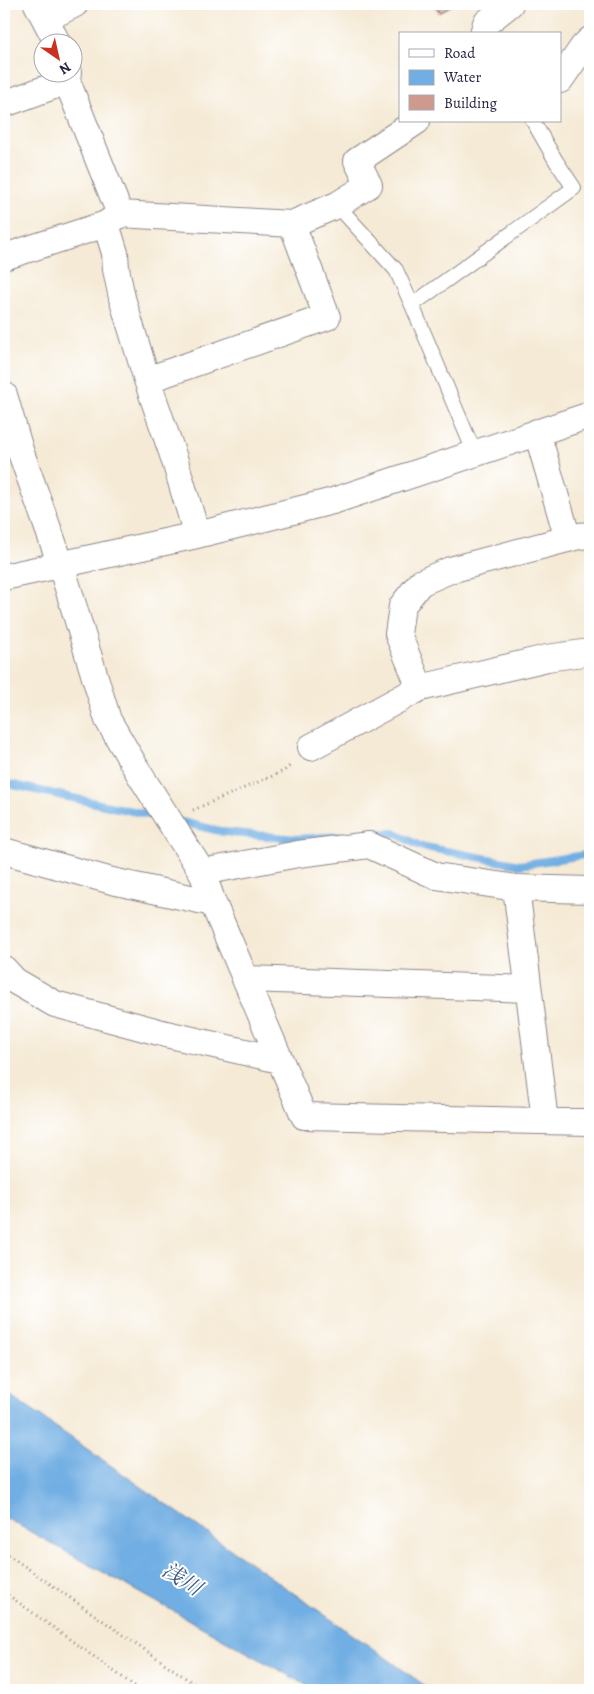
<svg xmlns="http://www.w3.org/2000/svg" width="594" height="1694" viewBox="0 0 594 1694" font-family="Alegreya,'Noto Serif JP',serif">
<style>
.water{fill:#71aee3;stroke:#4a688f}
.lines{fill:none;stroke-linecap:round;stroke-linejoin:round}
.stream{stroke:#71aee3;stroke-width:8}
.building{fill:#ce9a8e}
.service-casing{stroke:#8c8688;stroke-width:16}
.minor-casing{stroke:#8c8688;stroke-width:28}
.path{stroke:#8c8688;stroke-width:3;stroke-dasharray:1 4;stroke-linecap:butt}
.service{stroke:#fff;stroke-width:14}
.minor{stroke:#fff;stroke-width:26}
.labels{text-anchor:middle;stroke-width:4;stroke-linejoin:round;paint-order:stroke}
.water-label{font-size:21px;font-style:italic;fill:#425a7e;stroke:#fff}
</style>
<rect width="100%" height="100%" fill="#fff"/>
<filter id="ink" filterUnits="userSpaceOnUse"><feTurbulence type="fractalNoise" baseFrequency=".02" numOctaves="2"/><feDisplacementMap in="SourceGraphic" scale="10" xChannelSelector="R" yChannelSelector="G"/><feConvolveMatrix kernelMatrix="1 2 1 2 8 2 1 2 1" color-interpolation-filters="sRGB"/></filter>
<filter id="wash" filterUnits="userSpaceOnUse"><feTurbulence type="fractalNoise" baseFrequency=".0096" numOctaves="4" result="noise"/><feDisplacementMap in="SourceGraphic" scale="20" xChannelSelector="R" yChannelSelector="G"/><feGaussianBlur stdDeviation="1.12" result="paint"/><feColorMatrix in="noise" values="0 0 0 0 0 0 0 0 0 0 0 0 0 0 0 0 0 1.4 0 .05"/><feComposite in="paint" operator="in"/></filter>
<g filter="url(#wash)">
<rect width="100%" height="100%" fill="#f5ead5"/>
<path class="water" d="M4 1391 382 1655 431 1690H315L4 1517Z"/>
<g class="lines">
<path class="stream" d="M4 783 159 817
M177 821 224 832 296 839 342 836
M368 834 394 833 420 846 520 865 590 854"/>
</g>
<g id="blocks">
<path class="building" d="M433 4H456L439 14Z"/>
</g>
</g>
<g filter="url(#ink)">
<use href="#blocks" fill-opacity="0" stroke="#8c8688" stroke-width="1"/>
<g class="lines">
<defs>
<path id="service" d="M337 205 396 270 412 305 475 454
M412 305 574 188 556 161 533 121"/>
<path id="minor" d="M37 4 57 42
M45 19 75 4
M483 34 486 23 510 4
M68 72 67 81 120 214
M560 80 583 47 590 40
M4 104 67 81
M106 224 115 253 116 269 122 298 147 380 174 458 197 535
M4 257 106 224 120 214 292 224 337 205 369 185 357 161 417 121
M147 380 327 317 292 224
M4 395 20 450 61 565 108 720 140 775 202 872 213 903 304 1116 590 1122
M537 432 568 539
M4 577 197 535 333 501 590 415
M420 688 398 634 402 606 420 583 450 570 579 536 590 535
M311 747 420 688 547 658 590 652
M4 851 112 881 213 903
M202 872 298 854 369 845 436 876 516 888 590 890
M516 888 545 1121
M4 969 15 981 55 1004 166 1034 280 1060
M245 979 528 989"/>
</defs>
<use href="#service" class="service-casing"/>
<use href="#minor" class="minor-casing"/>
<path class="path" d="M193 810 284 771 292 764
M4 1552 203 1690
M4 1592 140 1690"/>
<use href="#service" class="service"/>
<use href="#minor" class="minor"/>
</g>
</g>
<g class="labels">
<g class="water-label">
<text transform="translate(182 1579) rotate(32)" y="7">浅川</text>
</g>
</g>
<rect width="594" height="1694" fill="none" stroke="#fff" stroke-width="20"/>
<rect x="399" y="32" width="162" height="90" fill="#ffffff" stroke="#a7a7b1"/>
<rect x="409" y="49" width="25" height="8" fill="#ffffff" stroke="#a7a7b1"/>
<text x="444" y="58" font-size="15" fill="#22223b">Road</text>
<rect x="409" y="70" width="25" height="15" fill="#71aee3" stroke="#a7a7b1"/>
<text x="444" y="82" font-size="15" fill="#22223b">Water</text>
<rect x="409" y="95" width="25" height="15" fill="#ce9a8e" stroke="#a7a7b1"/>
<text x="444" y="108" font-size="15" fill="#22223b">Building</text>
<g transform="translate(58 58) rotate(146)"><circle r="24" fill="#ffffff" stroke="#a7a7b1"/>
<path d="M0-4L9 19L0 12L-9 19Z" fill="#c8321e"/>
<text y="-8" font-size="14" font-weight="bold" text-anchor="middle" fill="#22223b">N</text>
</g>
</svg>
